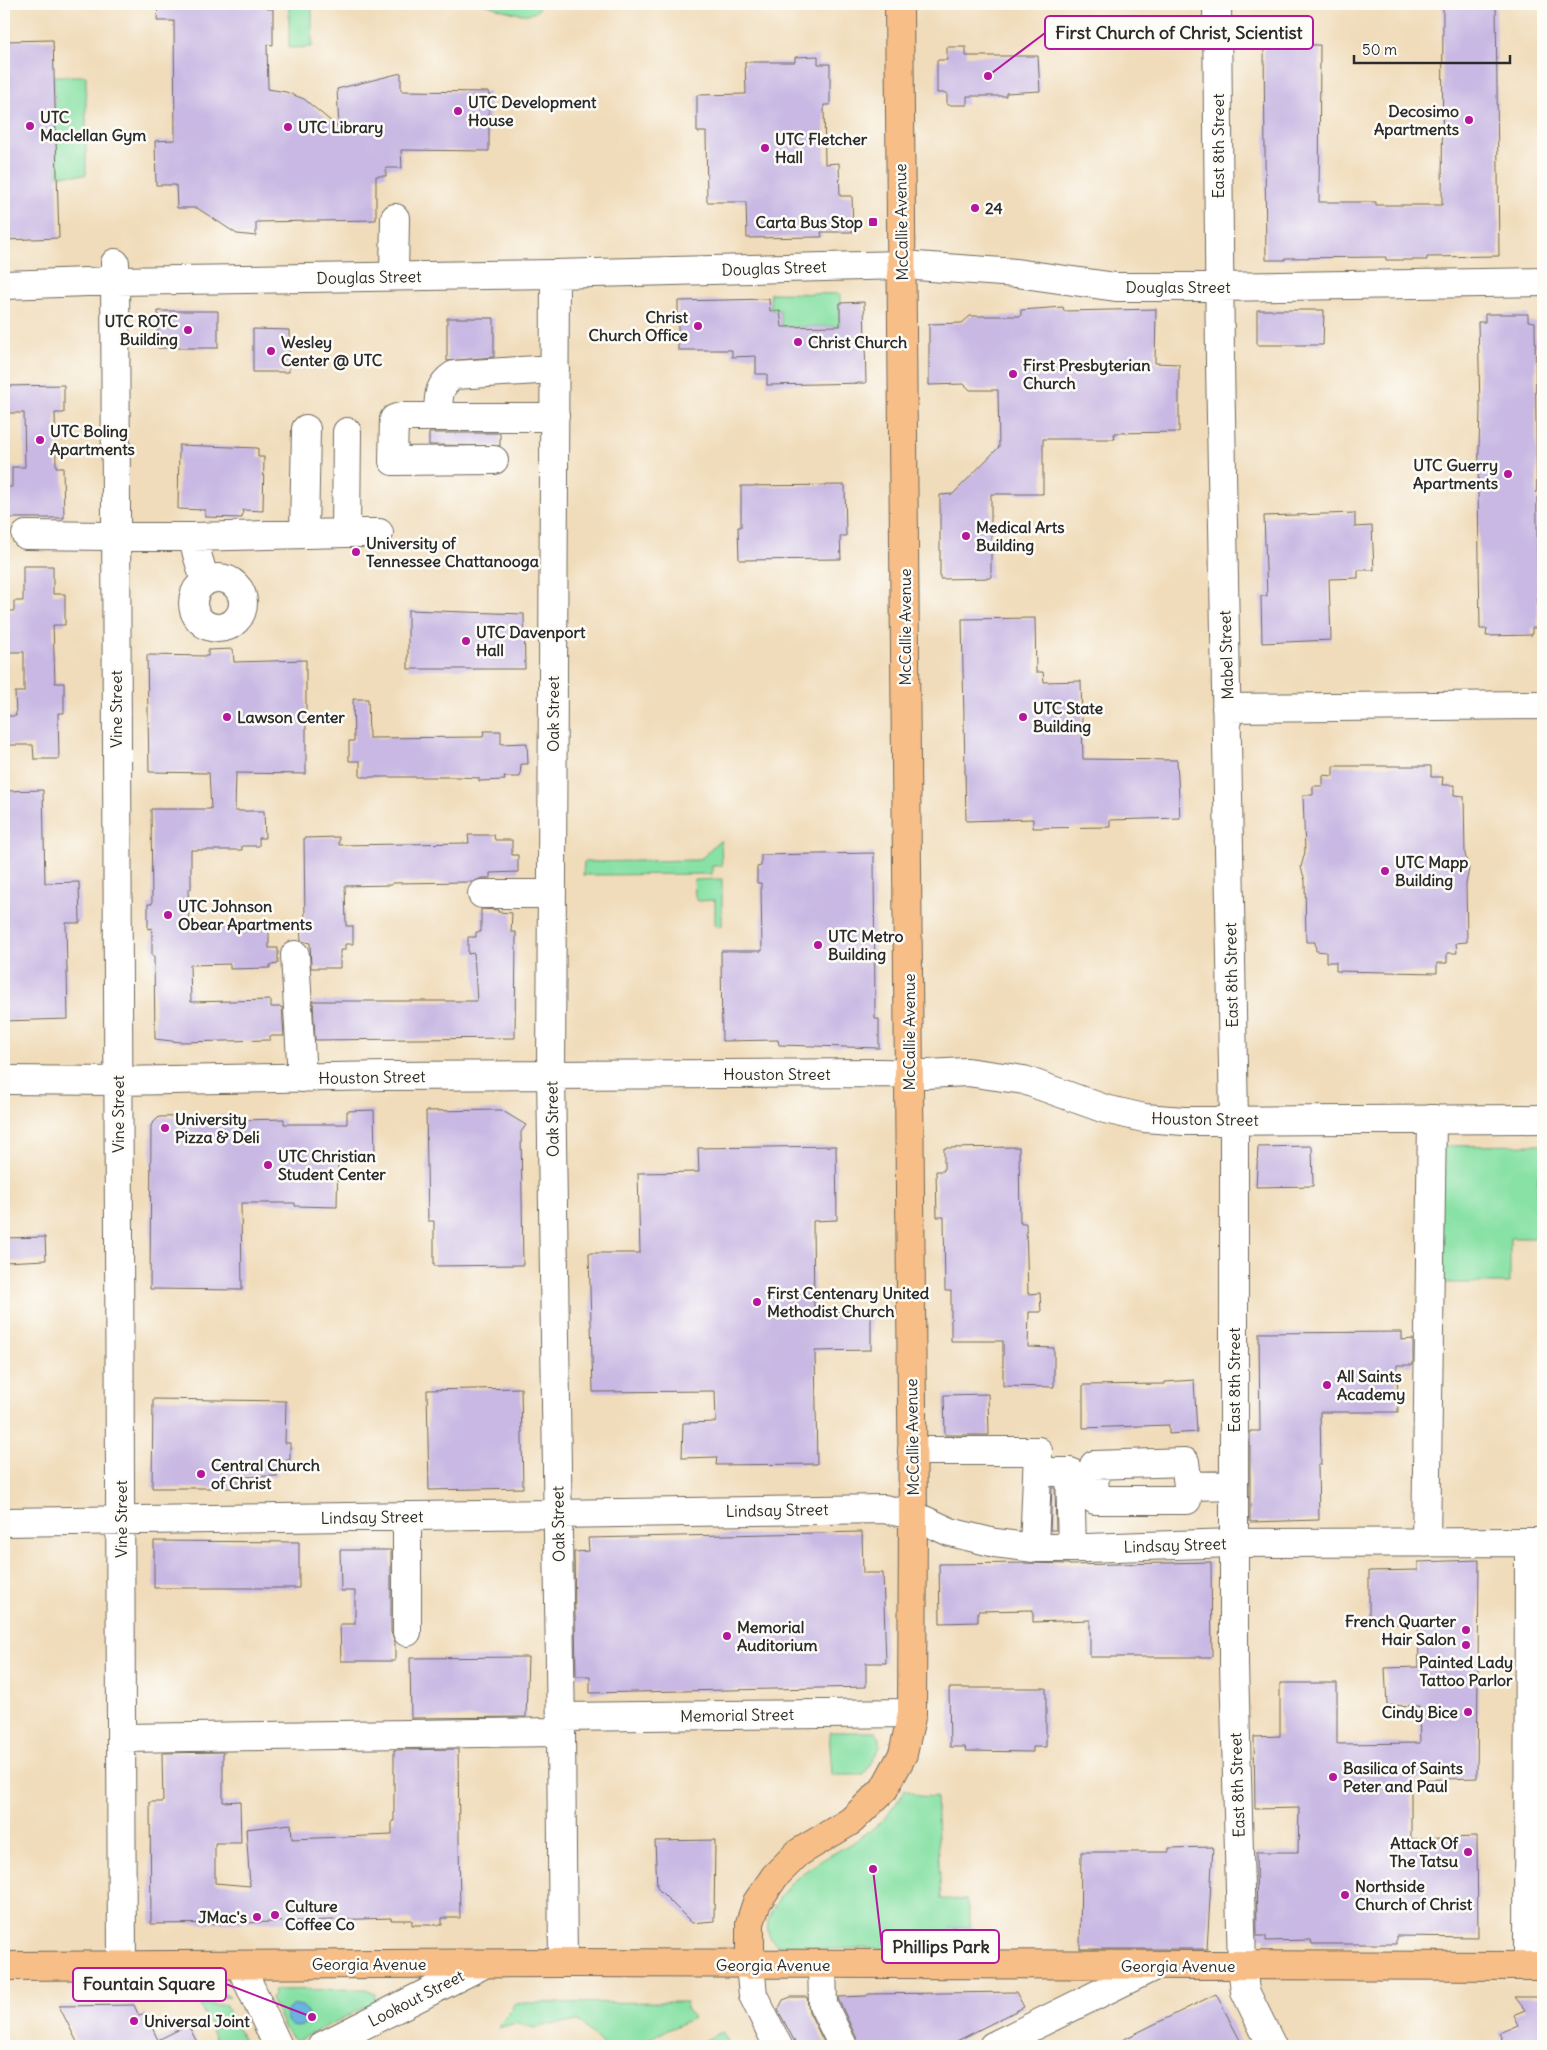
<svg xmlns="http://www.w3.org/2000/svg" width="1547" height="2050" viewBox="0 0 1547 2050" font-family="Delius,sans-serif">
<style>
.green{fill:#88e1a5;stroke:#5a8668}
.water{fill:#6ab3e1;stroke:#4a6f86}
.building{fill:#c8b8e3}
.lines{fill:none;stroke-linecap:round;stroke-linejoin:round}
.minor-casing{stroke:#70695d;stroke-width:30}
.major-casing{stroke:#70695d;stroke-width:30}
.minor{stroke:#fff;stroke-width:28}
.major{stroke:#f7be87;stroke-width:28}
.poi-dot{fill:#b5179e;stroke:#fdfcf7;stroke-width:2}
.labels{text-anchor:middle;stroke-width:5;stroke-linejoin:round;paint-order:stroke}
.poi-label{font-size:16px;font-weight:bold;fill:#2b2b2b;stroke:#fdfcf7;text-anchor:start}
.street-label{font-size:16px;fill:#2b2b2b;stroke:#fdfcf7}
.leader{fill:none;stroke:#b5179e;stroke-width:2}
.callout-dot{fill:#b5179e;stroke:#fdfcf7;stroke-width:2}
.callout{fill:#fdfcf7;stroke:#b5179e;stroke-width:2}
.callout-label{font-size:18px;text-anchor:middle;font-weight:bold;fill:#2b2b2b}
</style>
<rect width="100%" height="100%" fill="#fdfcf7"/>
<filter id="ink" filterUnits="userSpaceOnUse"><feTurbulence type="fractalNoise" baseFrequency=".02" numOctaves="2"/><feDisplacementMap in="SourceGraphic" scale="10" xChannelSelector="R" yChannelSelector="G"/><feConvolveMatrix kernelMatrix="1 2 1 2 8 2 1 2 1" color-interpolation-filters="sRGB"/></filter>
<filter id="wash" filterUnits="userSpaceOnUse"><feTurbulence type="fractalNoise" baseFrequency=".0096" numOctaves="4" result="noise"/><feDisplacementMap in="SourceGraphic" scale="20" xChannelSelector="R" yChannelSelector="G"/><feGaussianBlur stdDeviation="1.12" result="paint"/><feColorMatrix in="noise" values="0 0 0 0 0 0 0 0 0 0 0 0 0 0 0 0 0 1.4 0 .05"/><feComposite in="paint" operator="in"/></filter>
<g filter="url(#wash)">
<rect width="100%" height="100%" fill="#f0dcba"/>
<path class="green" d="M289 4H312V47L289 48Z
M484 4H540C538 25 496 7 484 4Z
M54 76H86V175H57Z
M770 293 840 294V326L782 327 780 310H771Z
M721 841 722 866H712V874L583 875 584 862 697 860C708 857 710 844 721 841Z
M722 879V926H715V900L698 901 695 896 694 880Z
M1543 1145V1177H1538L1537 1238H1510V1283H1442L1439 1146Z
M829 1732H876L880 1738V1747L864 1775H832Z
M905 1789 918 1796 936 1797 941 1899 966 1900 967 1904 971 1926 950 1928V1947L947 1948V1957L910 1951 874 1948 790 1950C780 1947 770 1943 768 1932 766 1922 770 1915 774 1907 797 1863 842 1855 877 1825 888 1815 898 1802 905 1789Z
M366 1989 375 1993V2000L371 2004 297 2041 286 2031 271 1999 274 1995 273 1990Z
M144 1991H219L230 1997 142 1998Z
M687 2002 686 2008 693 2018 635 2046H603L587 2029 578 2022 555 2023 535 2028 516 2023 498 2028 515 2003Z
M200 2005H225L231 2016 210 2026Z
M228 2021H234L247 2046H219L211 2030Z
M722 2032 730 2046H693Z"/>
<path class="water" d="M286 2016a11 11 0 1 1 22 0a11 11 0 1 1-22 0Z"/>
<g id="blocks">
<path class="building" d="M158 4H267V9H273V45L267 44 268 89 286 92 304 99 339 128 337 89 401 73V91L489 92V151L401 150 402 168H386V176H376V220L256 222V236L237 234 197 208H177L176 185H156L155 141 175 140 174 21H157Z
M1443 4H1496L1499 256 1427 257V260H1386V257L1285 258V260H1266L1264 46H1272V33H1311V45H1320L1319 202H1376V205H1442Z
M53 40 59 238 4 240V41Z
M947 47H966V56H1038L1040 91 1006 93V96H967V105H947V93H937V60H947Z
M818 56V64H830V105H824L825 164 839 163 840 196H852L853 232H821L822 237 747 238 746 202H707L706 132H697V95L746 94 745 62H795V57Z
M769 299 770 311H780L782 327 840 326V303L864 302 866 383 767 385V374H756V356L732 357V350H678V301Z
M1063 307 1064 311 1156 309 1155 363 1179 364V432L1114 433 1115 439H1043V494H991V578L940 579V495L953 494 999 447 998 390H970L964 384 929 385V324L962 323 970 316H1021V310Z
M1257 310H1324L1323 345H1257Z
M158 311H218V348H158Z
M1485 314H1528V321L1535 322 1538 628H1532V635L1486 636 1487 629H1480L1478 488 1480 409 1478 322H1485Z
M447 318H494V357L447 361Z
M253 329 289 330V372H253Z
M64 385V413H55L56 467H63L64 518H4V487H12V467H25L24 413H4V386Z
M429 433H500V446L429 445Z
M179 445 258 448V457H264L263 511 243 510 242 518 205 517V510L178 509Z
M845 485 846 536H840L841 559 739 560 738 527H741V486Z
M1355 513V527L1372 526 1374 570H1358V578L1329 579 1331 640 1262 643 1261 596H1267L1264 516Z
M23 566H53V594H65V625H53L55 683H64V713H58L59 759H34L33 745H4V716H16L15 692H24V652H4V611H14V601H23Z
M408 610 524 614 525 669H408Z
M1035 618 1036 672H1043L1044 682 1081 681 1083 759 1177 760 1180 818 1110 820V827L1033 828V819L966 821 962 619Z
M233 649 234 662 306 660V774L236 773 235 811H264L265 838H259V846H242V850H191V889H188L189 926H269V948H278V964L270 965V968L230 969V964L190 965 191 1002 271 1000V1007H282L284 1036H270V1040L180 1042 155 1039 154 956H152V928L148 929V904H152L151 809H211L209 773 149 772 147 655 208 656V650Z
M353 699H368L369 738 483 737 484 731H501V744L527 743 528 764H521L520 777H504L505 780 479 781V778L461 777H360V761H349V741H354Z
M1333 766H1431V777H1443L1442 785H1454V795L1464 796 1465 854 1469 869 1466 884 1467 942 1456 943 1457 953H1447V963H1437V973L1336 971V962H1326V952L1316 951 1315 942H1306L1305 881 1301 867 1305 852 1303 795H1313V786H1323V775L1333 776Z
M43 790 45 883 79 882 80 923H66L68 1019 4 1021V791Z
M468 835H494L495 840H512V855H518V872L490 873V878H482L473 882 392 883V885L345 886 346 926H353V944H345V950H340V968H311L310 943 301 941 300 923H305L304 838 339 837V845L469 843Z
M874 853 875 1019H879V1048L779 1045 778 1040 722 1041 721 951H762L761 883H757V867L761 866V855Z
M481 909 498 910V912L512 913 511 932H516L515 1038 315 1040 313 1001H477L474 953 468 954V937H476V932H481Z
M374 1110 375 1154 338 1155 337 1207 295 1206V1203H241L242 1290 150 1289 151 1125 159 1117 238 1115V1120L284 1119V1124H347V1111Z
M501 1110 526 1125 521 1132 523 1265 434 1266V1221H428L426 1111Z
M836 1146 837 1220 813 1221 814 1312 871 1311V1350L815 1351 817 1464 716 1465 717 1457 682 1458 683 1423 716 1422 715 1391 593 1392 589 1253H640L638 1173 699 1172 698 1148Z
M1312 1146 1313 1186 1256 1187 1258 1147Z
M1019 1147 1020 1223H1026L1028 1294 1040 1293 1041 1312H1029L1028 1347 1054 1348V1387L1003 1386V1341H951V1291H945L944 1217H937L936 1171H944V1148Z
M45 1237 46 1260 4 1262V1238Z
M1402 1332V1340L1413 1339V1365H1397L1398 1412H1320L1321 1465H1318L1319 1520 1250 1522V1431H1260L1259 1333Z
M1194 1380 1197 1432 1169 1434V1425L1083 1428V1385L1165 1384V1382Z
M521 1388 523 1488 429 1490 427 1390Z
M988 1394 989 1435H945L944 1395Z
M153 1399 286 1401 285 1443H290V1460H287V1472H277V1476L238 1477V1488H152Z
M1052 1488H1055L1056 1530H1050Z
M862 1532 863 1573H883L886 1663H866V1687L590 1693V1676H576L574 1552 589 1551 588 1538Z
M154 1541 299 1542V1588H154Z
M340 1550H391V1632L395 1642V1661H341L340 1624H355V1591H341Z
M1479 1560 1477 1778 1411 1780V1839L1477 1837 1478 1937 1396 1936V1944H1312L1311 1940 1266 1941V1936H1257L1256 1852H1298L1299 1808 1255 1809 1254 1737 1280 1736V1683H1337V1744L1420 1743 1419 1706 1387 1705 1385 1668 1419 1667 1418 1624H1369V1571L1418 1570V1562Z
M1211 1562 1212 1657H1090V1620L1033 1622V1610L978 1611V1622L940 1623 939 1564 1026 1563 1069 1564V1565Z
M528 1657 526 1717 411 1718 410 1658Z
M949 1688H1046V1747H1033V1752L966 1751 965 1747H950Z
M458 1749 460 1918H442V1925H412V1920H391V1918L242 1923 151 1924 150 1802H163L162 1753 223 1752V1802L240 1801 241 1843H215V1883L250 1886 246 1829 291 1824 292 1839 392 1835V1821H394V1750Z
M715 1840 714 1921 692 1923 657 1888 655 1841Z
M1213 1847 1207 1949H1080L1081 1852H1169V1848Z
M974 1927 975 1945 951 1946 950 1928Z
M1016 1992 1024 2007 947 2046H858L857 2039 839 2001 838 1997 866 1996 869 1994Z
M1216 1994 1243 2046H1110Z
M791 1997H807L809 2012 826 2046H797L778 2010 783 2000Z
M1515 1997H1543V2046H1505L1499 2033 1518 2025 1513 2015 1525 2010Z
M134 2005 139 2016 145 2013 158 2040 188 2025 199 2046H79L59 2006Z"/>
</g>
</g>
<g filter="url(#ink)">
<use href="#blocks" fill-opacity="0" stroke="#70695d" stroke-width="1"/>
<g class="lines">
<defs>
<path id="minor" d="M1217 4 1220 363 1234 1120V1664L1242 1966 1245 1991 1272 2046
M115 263 122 1965
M555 274 551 1075 561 1732 563 1963
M394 276 395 218
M4 285 115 281 555 274 902 265 1016 273 1116 287H1219L1543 282
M555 415 528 417H438C439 398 436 387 454 375L555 369
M438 417H400L394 419 393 461 494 460
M346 533H379
M304 534 306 429
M26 535 192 537 346 533 347 432
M192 537 205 581
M193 603a25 25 0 1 1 50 0a25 25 0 1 1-50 0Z
M1226 708 1543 705
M482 894H552
M295 955 302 1078
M4 1080 118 1081 387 1076 879 1073 927 1074 967 1072 1024 1080 1105 1109 1144 1118 1184 1121 1543 1119
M912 1451H1038L1034 1548
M1038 1472H1070L1072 1548
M1188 1486 1185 1462 1094 1465 1095 1500H1187L1188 1486 1233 1485
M407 1516V1632
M4 1522 884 1509 913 1515 950 1532 995 1543 1034 1548H1086L1233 1543 1543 1542
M1426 1543 1432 1119
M561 1717 912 1713
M121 1738 561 1732
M240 1965 278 2046
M750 1965 753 1995 778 2046
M822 1965 823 2005 843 2046
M1528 1966 1529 1542
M322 2046 484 1964
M993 2046 1155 1966"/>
<path id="major" d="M750 1965V1923L757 1902 775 1876 798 1853 851 1821 884 1789 903 1754 912 1713 913 1515 899 4
M4 1966 563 1963 1543 1966"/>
</defs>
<use href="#minor" class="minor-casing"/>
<use href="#major" class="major-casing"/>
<use href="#minor" class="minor"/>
<use href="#major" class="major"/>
</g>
</g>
<g class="poi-dot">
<circle cx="458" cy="111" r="5"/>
<circle cx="1469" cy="120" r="5"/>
<circle cx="30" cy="126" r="5"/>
<circle cx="288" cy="127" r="5"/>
<circle cx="765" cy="148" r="5"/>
<circle cx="975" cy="208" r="5"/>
<rect x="868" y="217" width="10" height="10" rx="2.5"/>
<circle cx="698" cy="326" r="5"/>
<circle cx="188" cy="330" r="5"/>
<circle cx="798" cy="342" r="5"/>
<circle cx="271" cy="351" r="5"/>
<circle cx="1013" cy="374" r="5"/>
<circle cx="40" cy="440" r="5"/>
<circle cx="1508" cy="474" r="5"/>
<circle cx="966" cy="536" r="5"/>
<circle cx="356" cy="552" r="5"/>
<circle cx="466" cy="641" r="5"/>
<circle cx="227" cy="717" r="5"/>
<circle cx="1023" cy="717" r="5"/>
<circle cx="1385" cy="871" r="5"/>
<circle cx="168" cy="915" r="5"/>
<circle cx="818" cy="945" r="5"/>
<circle cx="165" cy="1128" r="5"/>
<circle cx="268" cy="1165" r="5"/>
<circle cx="757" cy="1302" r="5"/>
<circle cx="1327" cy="1385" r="5"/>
<circle cx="201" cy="1474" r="5"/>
<circle cx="1466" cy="1630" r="5"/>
<circle cx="727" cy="1636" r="5"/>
<circle cx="1466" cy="1645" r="5"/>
<circle cx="1468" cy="1712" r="5"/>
<circle cx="1333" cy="1777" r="5"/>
<circle cx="1468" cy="1852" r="5"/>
<circle cx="1345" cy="1895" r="5"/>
<circle cx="275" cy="1915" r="5"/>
<circle cx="257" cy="1917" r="5"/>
<circle cx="134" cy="2021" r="5"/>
</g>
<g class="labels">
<g class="poi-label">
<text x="468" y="108">UTC Development<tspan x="468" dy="18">House</tspan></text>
<text x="1459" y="117" text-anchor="end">Decosimo<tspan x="1459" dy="18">Apartments</tspan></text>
<text x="40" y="123">UTC<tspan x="40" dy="18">Maclellan Gym</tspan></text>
<text x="298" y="133">UTC Library</text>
<text x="775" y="145">UTC Fletcher<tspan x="775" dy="18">Hall</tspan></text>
<text x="985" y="214">24</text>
<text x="863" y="228" text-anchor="end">Carta Bus Stop</text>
<text x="688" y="323" text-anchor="end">Christ<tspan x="688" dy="18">Church Office</tspan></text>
<text x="178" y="327" text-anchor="end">UTC ROTC<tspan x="178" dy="18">Building</tspan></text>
<text x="281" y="348">Wesley<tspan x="281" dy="18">Center @ UTC</tspan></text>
<text x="808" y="348">Christ Church</text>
<text x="1023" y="371">First Presbyterian<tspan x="1023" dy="18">Church</tspan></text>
<text x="50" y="437">UTC Boling<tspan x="50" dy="18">Apartments</tspan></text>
<text x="1498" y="471" text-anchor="end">UTC Guerry<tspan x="1498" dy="18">Apartments</tspan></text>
<text x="976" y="533">Medical Arts<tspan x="976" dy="18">Building</tspan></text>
<text x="366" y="549">University of<tspan x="366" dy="18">Tennessee Chattanooga</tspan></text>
<text x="476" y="638">UTC Davenport<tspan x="476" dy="18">Hall</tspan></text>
<text x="1033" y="714">UTC State<tspan x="1033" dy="18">Building</tspan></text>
<text x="237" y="723">Lawson Center</text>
<text x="1395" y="868">UTC Mapp<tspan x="1395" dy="18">Building</tspan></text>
<text x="178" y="912">UTC Johnson<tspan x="178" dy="18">Obear Apartments</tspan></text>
<text x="828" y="942">UTC Metro<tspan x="828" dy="18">Building</tspan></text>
<text x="175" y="1125">University<tspan x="175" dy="18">Pizza &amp; Deli</tspan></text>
<text x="278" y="1162">UTC Christian<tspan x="278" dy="18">Student Center</tspan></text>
<text x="767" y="1299">First Centenary United<tspan x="767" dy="18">Methodist Church</tspan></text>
<text x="1337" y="1382">All Saints<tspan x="1337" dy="18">Academy</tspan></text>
<text x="211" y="1471">Central Church<tspan x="211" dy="18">of Christ</tspan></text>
<text x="1456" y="1627" text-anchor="end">French Quarter<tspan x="1456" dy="18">Hair Salon</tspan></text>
<text x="737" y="1633">Memorial<tspan x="737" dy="18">Auditorium</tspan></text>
<text x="1466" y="1668" text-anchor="middle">Painted Lady<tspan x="1466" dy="18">Tattoo Parlor</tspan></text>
<text x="1458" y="1718" text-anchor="end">Cindy Bice</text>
<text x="1343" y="1774">Basilica of Saints<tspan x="1343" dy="18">Peter and Paul</tspan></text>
<text x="1458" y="1849" text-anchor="end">Attack Of<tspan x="1458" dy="18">The Tatsu</tspan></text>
<text x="1355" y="1892">Northside<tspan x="1355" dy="18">Church of Christ</tspan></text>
<text x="285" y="1912">Culture<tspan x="285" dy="18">Coffee Co</tspan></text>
<text x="247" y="1923" text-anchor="end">JMac's</text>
<text x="144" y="2027">Universal Joint</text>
</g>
<g class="street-label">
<text transform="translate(1218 146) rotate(-90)" y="6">East 8th Street</text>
<text transform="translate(901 222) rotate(-91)" y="6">McCallie Avenue</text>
<text transform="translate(774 268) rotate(-2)" y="6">Douglas Street</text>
<text transform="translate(369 277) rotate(-1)" y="6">Douglas Street</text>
<text x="1178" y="293">Douglas Street</text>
<text transform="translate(905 627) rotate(-90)" y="6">McCallie Avenue</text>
<text transform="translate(1226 655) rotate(-92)" y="6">Mabel Street</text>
<text transform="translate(116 709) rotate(-90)" y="6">Vine Street</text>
<text transform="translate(553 714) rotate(-90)" y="6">Oak Street</text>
<text transform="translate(1231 975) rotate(-91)" y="6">East 8th Street</text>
<text transform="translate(909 1032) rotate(-90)" y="6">McCallie Avenue</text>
<text x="777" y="1080">Houston Street</text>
<text transform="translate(372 1077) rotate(-1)" y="6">Houston Street</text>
<text transform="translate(118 1114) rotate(-90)" y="6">Vine Street</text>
<text transform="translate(552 1119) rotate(-91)" y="6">Oak Street</text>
<text transform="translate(1205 1119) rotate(1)" y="6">Houston Street</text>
<text transform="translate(1234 1380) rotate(-90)" y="6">East 8th Street</text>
<text transform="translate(912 1437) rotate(-91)" y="6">McCallie Avenue</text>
<text transform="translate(777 1510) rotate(-1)" y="6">Lindsay Street</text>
<text transform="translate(372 1517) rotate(-1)" y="6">Lindsay Street</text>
<text transform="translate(121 1519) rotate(-90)" y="6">Vine Street</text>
<text transform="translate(558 1524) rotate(-91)" y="6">Oak Street</text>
<text transform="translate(1175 1545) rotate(-2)" y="6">Lindsay Street</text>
<text transform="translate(737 1715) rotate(-1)" y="6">Memorial Street</text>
<text transform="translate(1237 1785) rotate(-92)" y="6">East 8th Street</text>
<text x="369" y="1970">Georgia Avenue</text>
<text x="773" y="1971">Georgia Avenue</text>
<text x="1178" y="1972">Georgia Avenue</text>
<text transform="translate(416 1998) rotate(-27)" y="6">Lookout Street</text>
</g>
</g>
<path class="leader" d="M988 76L1045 33M873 1869L882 1947M312 2017L226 1984"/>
<g class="callout-dot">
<circle cx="988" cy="76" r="5"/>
<circle cx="873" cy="1869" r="5"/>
<circle cx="312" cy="2017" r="5"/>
</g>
<g class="callout">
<rect x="1045" y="16" width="268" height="33" rx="5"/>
<rect x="882" y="1930" width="117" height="33" rx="5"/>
<rect x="73" y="1968" width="153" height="33" rx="5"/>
</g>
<g class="callout-label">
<text x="1179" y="39">First Church of Christ, Scientist</text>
<text x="941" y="1953">Phillips Park</text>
<text x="149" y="1990">Fountain Square</text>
</g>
<rect width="1547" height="2050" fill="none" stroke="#fdfcf7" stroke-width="20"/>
<path d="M1354 55v8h156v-8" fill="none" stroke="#2b2b2b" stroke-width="2.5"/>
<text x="1362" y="55" font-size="15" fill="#2b2b2b" stroke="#fdfcf7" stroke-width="4" paint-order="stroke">50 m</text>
</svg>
